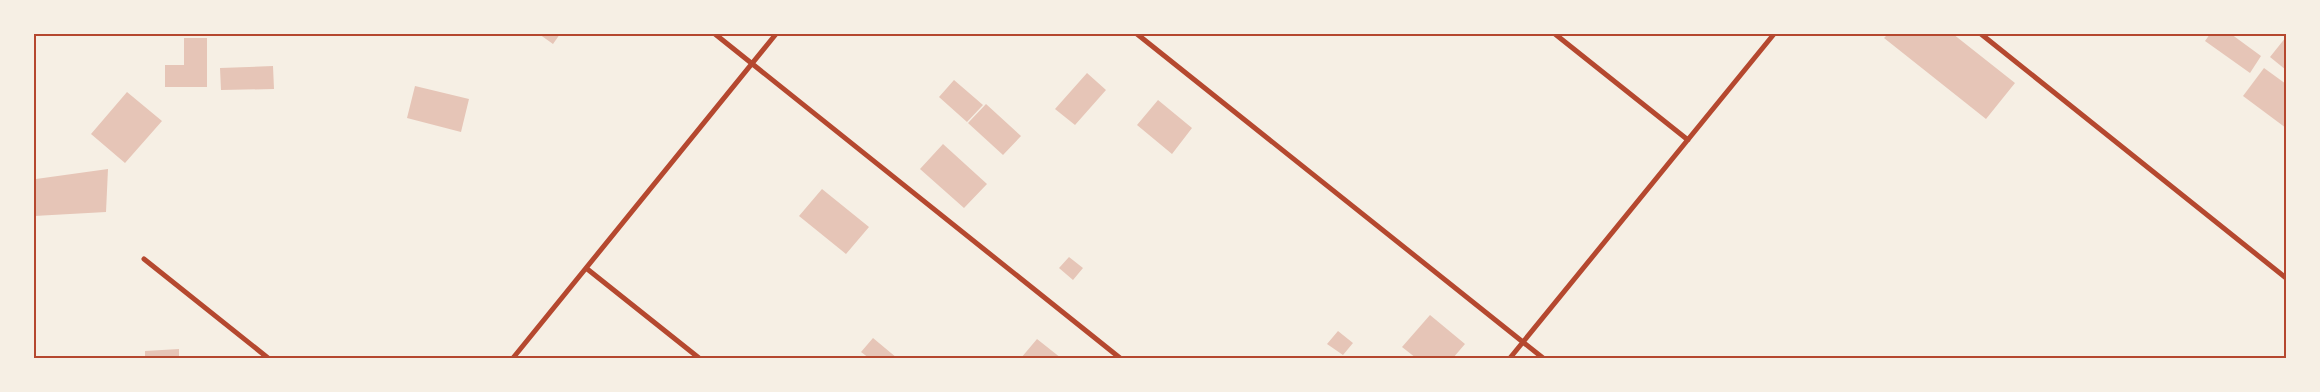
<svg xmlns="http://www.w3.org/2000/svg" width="2320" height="392" viewBox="0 0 2320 392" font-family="'Archivo Narrow',sans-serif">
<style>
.building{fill:#e6c5b7}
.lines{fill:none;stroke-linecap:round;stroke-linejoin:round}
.minor{stroke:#b5482f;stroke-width:5}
.neatline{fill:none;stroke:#b5482f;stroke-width:2}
</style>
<rect width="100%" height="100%" fill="#f6efe4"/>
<path class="building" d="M539 34H560L553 44Z
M1888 34H1953L2015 83 1986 119 1884 38Z
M2210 34H2231L2261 56 2250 73 2205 41Z
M2286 37V70L2270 57Z
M184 38H207V87H165V65H184Z
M273 66 274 89 221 90 220 68Z
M2264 68 2286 84V128L2243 96Z
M1087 73 1106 90 1075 125 1055 109Z
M954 80 983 105 967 122 939 97Z
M415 86 469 99 461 132 407 118Z
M127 92 162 121 125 163 91 134Z
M1158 100 1192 128 1172 154 1137 125Z
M986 104 1021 136 1003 155 968 123Z
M943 144 987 184 964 208 920 169Z
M108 169 106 212 34 216 36 179Z
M822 189 869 227 846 254 799 216Z
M1069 257 1083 268 1073 280 1059 268Z
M1430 315 1465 344 1453 358H1416L1402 347Z
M1338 331 1353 343 1343 355 1327 344Z
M873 338 897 358H869L861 352Z
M1037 339 1061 358H1021Z
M179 349V358H145V351Z"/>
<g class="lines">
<path class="minor" d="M715 34 1120 358
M1137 34 1543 358
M1555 34 1688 140
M1981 34 2286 278
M144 259 268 358
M586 268 699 358
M513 358 776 34
M1510 358 1774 34"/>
</g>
<rect width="2320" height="392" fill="none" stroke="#f6efe4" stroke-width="70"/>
<rect x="35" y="35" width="2250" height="322" class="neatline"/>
</svg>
